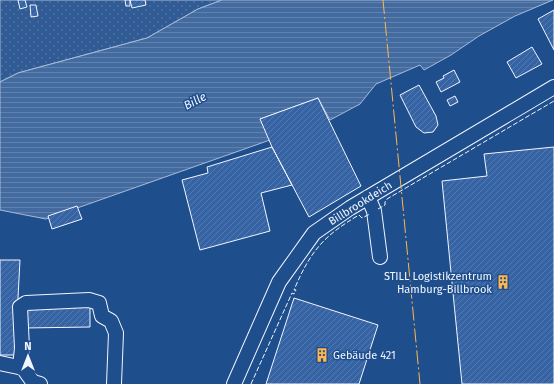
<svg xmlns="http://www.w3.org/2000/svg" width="554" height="384" viewBox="0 0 554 384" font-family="'Fira Sans',sans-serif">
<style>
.green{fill:url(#green-dots);stroke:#a8bbd7}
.water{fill:url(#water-rules);stroke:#a8bbd7}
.building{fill:url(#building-hatch);stroke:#f2f6ff}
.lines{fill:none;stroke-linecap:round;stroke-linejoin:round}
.minor-casing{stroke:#f2f6ff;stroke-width:16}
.minor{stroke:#1f4e8c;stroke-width:14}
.fence{stroke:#f2f6ff;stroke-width:1;stroke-dasharray:5 2;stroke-linecap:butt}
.power{stroke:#ffb74d;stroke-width:1;stroke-dasharray:14 3 2 3;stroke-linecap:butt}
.labels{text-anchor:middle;stroke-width:3;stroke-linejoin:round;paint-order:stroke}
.street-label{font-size:11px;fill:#f2f6ff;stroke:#1f4e8c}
.poi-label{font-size:11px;fill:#f2f6ff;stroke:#1f4e8c;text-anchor:end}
.water-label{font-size:12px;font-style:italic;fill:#f2f6ff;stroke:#1f4e8c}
</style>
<defs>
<pattern id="green-dots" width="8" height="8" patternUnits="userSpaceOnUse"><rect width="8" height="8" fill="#305b95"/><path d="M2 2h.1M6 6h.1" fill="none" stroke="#4e73a5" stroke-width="1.8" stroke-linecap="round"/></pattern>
<pattern id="water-rules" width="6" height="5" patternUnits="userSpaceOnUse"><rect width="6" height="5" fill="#446ba0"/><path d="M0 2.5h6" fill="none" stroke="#5f81ae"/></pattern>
<pattern id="building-hatch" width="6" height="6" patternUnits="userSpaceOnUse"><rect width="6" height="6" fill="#3563a3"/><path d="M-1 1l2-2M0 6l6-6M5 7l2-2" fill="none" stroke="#537ab1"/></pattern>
</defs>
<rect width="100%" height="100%" fill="#1f4e8c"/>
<path class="green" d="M0 0H222L198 9 147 38 18 73 0 82Z"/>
<path class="water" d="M222 0H553L515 16 479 36 451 55 424 70 420 65 376 84 360 104 330 120 318 98 260 119 270 140 46 219 0 210V82L18 73 147 38 198 9Z"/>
<path class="building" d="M18 0H25L27 7 20 9Z
M125 0H130V6H126Z
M130 0H145L146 5 132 8Z
M30 5H36L38 16 31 17Z
M554 10V50L538 19Z
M532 47 542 64 516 78 507 62Z
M454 70 460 82 441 92 436 82 444 78 443 76Z
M419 85 436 116 438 125 433 132 424 133 416 127 400 95Z
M455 96 458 102 450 106 447 100Z
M318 98 361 186 309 217 272 147 260 119Z
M272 147 292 185 261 193 270 231 200 250 182 180 208 173 207 167Z
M554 147V384H462L442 181 487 176 484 154Z
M77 206 82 219 52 229 48 216Z
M0 260H20L15 355H0Z
M294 298 378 325 359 384H266Z
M90 307V327L24 328V308Z"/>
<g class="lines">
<defs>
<path id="minor" d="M368 197 374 211 380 257
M0 363 23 368 33 382 40 384
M20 367 22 348 20 307 26 303 89 300 99 303 102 316 111 321 116 333 114 384
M234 384 279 282 314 233 350 208 554 87"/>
</defs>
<use href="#minor" class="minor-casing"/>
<use href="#minor" class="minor"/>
<path class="fence" d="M378 209 385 205V202L387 199 554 101
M251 384 292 293 294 294 296 290H294C310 252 323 236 359 215L362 218 370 214"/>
<path class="power" d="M383 0 420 384"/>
</g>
<defs>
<symbol id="building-bare" viewBox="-9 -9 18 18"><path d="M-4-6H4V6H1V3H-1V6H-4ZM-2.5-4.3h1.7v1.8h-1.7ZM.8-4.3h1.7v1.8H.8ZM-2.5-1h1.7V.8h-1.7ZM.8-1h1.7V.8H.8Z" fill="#ffb74d" stroke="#1f4e8c" stroke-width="2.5" paint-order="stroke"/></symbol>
</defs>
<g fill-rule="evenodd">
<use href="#building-bare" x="493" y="272" width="20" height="20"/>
<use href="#building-bare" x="312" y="345" width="20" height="20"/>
</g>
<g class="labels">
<g class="street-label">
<text transform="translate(360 203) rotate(-32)" y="4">Billbrookdeich</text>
</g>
<g class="poi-label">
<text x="492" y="280">STILL Logistikzentrum<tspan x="492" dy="13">Hamburg-Billbrook</tspan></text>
<text x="333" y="359" text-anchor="start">Gebäude 421</text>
</g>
<g class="water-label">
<text transform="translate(195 101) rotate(-28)" y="4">Bille</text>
</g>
</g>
<g transform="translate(28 356)" stroke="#1f4e8c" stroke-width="3" paint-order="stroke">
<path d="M0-3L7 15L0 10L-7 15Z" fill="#f2f6ff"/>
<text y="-6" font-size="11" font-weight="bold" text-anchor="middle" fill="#f2f6ff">N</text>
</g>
</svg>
